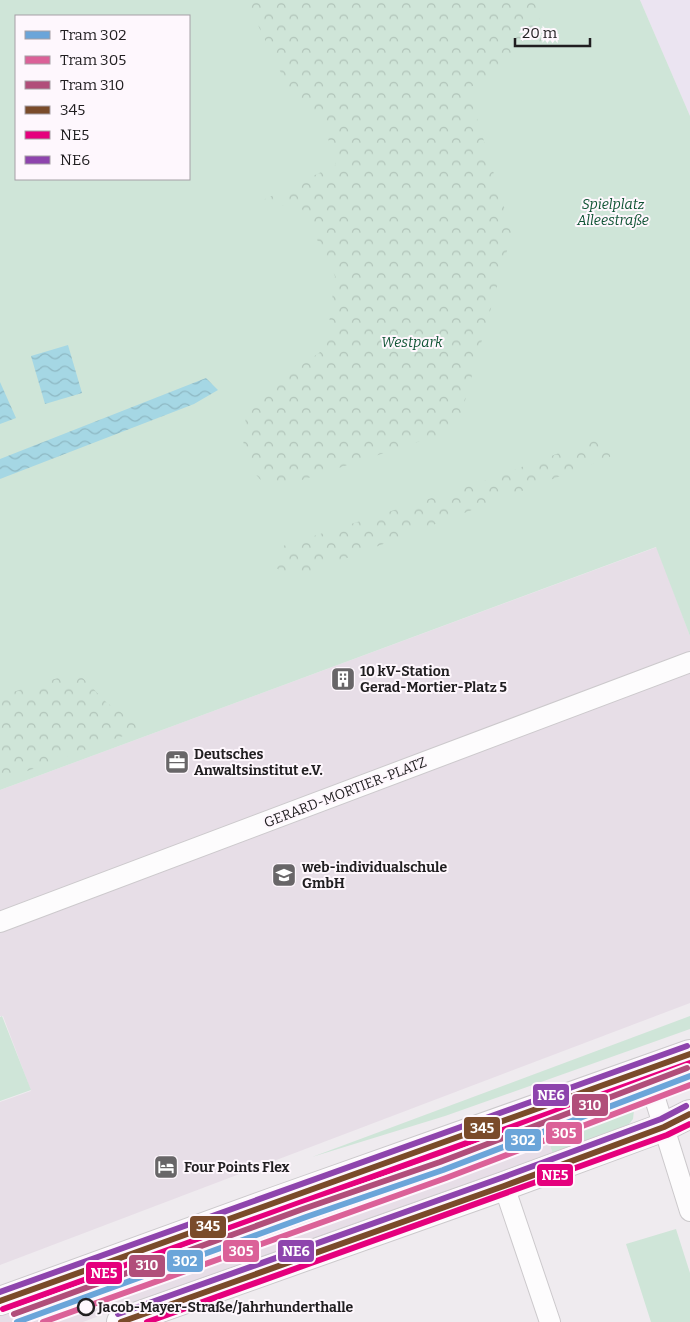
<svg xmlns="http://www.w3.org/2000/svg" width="690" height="1322" viewBox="0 0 690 1322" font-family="Bitter,serif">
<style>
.built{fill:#e7dee7}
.industrial{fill:#ebe4f1}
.green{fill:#cfe5d8;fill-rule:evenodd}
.forest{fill:url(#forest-crowns)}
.water{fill:url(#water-waves)}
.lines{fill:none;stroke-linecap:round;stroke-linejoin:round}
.minor-casing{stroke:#ccc9cc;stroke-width:22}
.secondary-casing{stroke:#ccc9cc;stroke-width:30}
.minor{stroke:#fdfcfd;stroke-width:20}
.secondary{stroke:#fdfcfd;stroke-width:28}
.bus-1-casing{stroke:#fef7fd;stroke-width:10}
.bus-2-casing{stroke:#fef7fd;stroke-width:10}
.bus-3-casing{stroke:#fef7fd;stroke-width:10}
.bus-1{stroke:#7a4b2a;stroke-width:6}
.bus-2{stroke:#e5007d;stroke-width:6}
.bus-3{stroke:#8e44ad;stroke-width:6}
.tram-1-casing{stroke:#fef7fd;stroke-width:10}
.tram-2-casing{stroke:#fef7fd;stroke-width:10}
.tram-3-casing{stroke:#fef7fd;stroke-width:10}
.tram-1{stroke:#6ba5d9;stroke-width:6}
.tram-2{stroke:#db6198;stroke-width:6}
.tram-3{stroke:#b14e7a;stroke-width:6}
.stop-dot{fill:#fef7fd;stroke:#201e20;stroke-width:2.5}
.labels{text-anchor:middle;stroke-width:4;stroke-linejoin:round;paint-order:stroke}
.park-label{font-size:14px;font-style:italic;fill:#0e5333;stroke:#fef7fd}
.poi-label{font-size:14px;font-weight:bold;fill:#201e20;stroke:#fef7fd;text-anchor:start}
.street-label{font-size:14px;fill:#201e20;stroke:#fef7fd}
.stop-label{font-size:14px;font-weight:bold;fill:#201e20;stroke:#fef7fd;text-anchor:start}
.line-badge{stroke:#fef7fd;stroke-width:2}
.badge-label{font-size:14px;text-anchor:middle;font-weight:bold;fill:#fff}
</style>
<defs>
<pattern id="forest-crowns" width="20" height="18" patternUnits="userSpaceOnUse" patternTransform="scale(1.25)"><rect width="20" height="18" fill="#cfe5d8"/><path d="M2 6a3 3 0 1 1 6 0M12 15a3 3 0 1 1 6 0" fill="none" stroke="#b1c4b9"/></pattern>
<pattern id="water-waves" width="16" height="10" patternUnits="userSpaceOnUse" patternTransform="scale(1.25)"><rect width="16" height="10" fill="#a5d7e4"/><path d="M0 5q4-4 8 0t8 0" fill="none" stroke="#8eb8c3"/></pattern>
</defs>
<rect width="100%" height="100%" fill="#efebef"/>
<path class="built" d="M657 547 690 636V1003L0 1265V1102L31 1091 3 1016H0V790Z
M542 1123 553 1154 248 1261 83 1322H0V1315L153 1258Z"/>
<path class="industrial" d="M640 0H690V116Z"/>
<path class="green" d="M0 0H640L690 116V636L656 547 0 790ZM16 16H189V179H16Z
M2 1016 31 1090 0 1101V1017Z
M690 1016V1029L445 1116 312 1157Z
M611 1096 627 1098 634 1110 633 1119 626 1128 553 1154 542 1123Z
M676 1229 690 1273V1322H651L626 1244Z"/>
<path class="forest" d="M246 0H535L545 44 533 46 468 89 512 233 457 429 299 481 266 486 242 459 246 414 296 369 326 348 335 276 302 209 261 201 336 165 321 115 294 100Z
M602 437 611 446 610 457 313 571 288 577 274 566 275 557 283 546 484 481Z
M77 672 107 703 145 728 0 781V696Z"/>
<path class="water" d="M68 345 82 393 45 404 31 356Z
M206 378 218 390 194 404 0 479V459Z
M0 382 16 418 0 424Z"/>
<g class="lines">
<defs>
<path id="minor" d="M0 922 690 662
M646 1070 690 1211
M504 1186 550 1322"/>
<path id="secondary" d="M0 1301 278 1200 690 1054
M121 1322 504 1186 664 1127 690 1114"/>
</defs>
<use href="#minor" class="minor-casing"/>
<use href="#secondary" class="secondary-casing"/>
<use href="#minor" class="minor"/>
<use href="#secondary" class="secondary"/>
<defs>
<path id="bus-1" d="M0 1301 690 1054
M121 1322 504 1186 664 1127 690 1114"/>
<path id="bus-2" d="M3 1309 690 1063
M147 1322 667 1135 690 1124"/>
<path id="bus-3" d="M0 1292 687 1046
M118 1314 501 1178 661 1119 686 1106"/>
</defs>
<use href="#bus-1" class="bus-1-casing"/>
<use href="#bus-2" class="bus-2-casing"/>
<use href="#bus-3" class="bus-3-casing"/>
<use href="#bus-1" class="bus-1"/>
<use href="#bus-2" class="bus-2"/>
<use href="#bus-3" class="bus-3"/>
<defs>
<path id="tram-1" d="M17 1322 306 1217 443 1170 690 1076"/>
<path id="tram-2" d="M43 1322 446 1178 690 1085"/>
<path id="tram-3" d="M14 1314 303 1209 440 1162 687 1068"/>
</defs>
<use href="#tram-1" class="tram-1-casing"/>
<use href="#tram-2" class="tram-2-casing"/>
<use href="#tram-3" class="tram-3-casing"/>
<use href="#tram-1" class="tram-1"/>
<use href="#tram-2" class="tram-2"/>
<use href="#tram-3" class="tram-3"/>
</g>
<defs>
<symbol id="building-square" viewBox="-11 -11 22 22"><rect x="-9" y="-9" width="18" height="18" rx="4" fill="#686668" stroke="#fef7fd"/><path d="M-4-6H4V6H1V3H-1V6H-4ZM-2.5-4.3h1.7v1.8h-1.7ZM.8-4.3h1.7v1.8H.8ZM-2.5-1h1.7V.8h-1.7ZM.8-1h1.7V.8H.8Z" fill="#fff"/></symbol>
<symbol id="office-square" viewBox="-11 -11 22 22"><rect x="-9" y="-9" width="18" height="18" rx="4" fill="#686668" stroke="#fef7fd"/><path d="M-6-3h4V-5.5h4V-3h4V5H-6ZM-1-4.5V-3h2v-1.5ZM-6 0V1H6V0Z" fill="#fff"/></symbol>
<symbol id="school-square" viewBox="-11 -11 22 22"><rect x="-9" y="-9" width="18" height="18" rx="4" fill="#686668" stroke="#fef7fd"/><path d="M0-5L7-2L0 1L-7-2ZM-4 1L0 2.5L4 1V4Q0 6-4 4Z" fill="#fff"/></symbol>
<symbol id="hotel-square" viewBox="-11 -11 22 22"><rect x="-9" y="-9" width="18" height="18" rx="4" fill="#686668" stroke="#fef7fd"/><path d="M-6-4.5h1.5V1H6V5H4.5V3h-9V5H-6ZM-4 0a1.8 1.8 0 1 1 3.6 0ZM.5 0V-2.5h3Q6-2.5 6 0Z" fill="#fff"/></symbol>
</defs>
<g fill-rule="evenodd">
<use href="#building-square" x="329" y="665" width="28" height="28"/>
<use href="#office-square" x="163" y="748" width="28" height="28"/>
<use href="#school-square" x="270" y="861" width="28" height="28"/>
<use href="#hotel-square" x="152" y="1153" width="28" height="28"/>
</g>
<circle class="stop-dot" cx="86" cy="1307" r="8"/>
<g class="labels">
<g class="park-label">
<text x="613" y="209">Spielplatz<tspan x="613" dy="16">Alleestraße</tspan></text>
<text x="412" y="347">Westpark</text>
</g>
<g class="poi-label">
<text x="360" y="676">10 kV-Station<tspan x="360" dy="16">Gerad-Mortier-Platz 5</tspan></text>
<text x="194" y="759">Deutsches<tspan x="194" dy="16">Anwaltsinstitut e.V.</tspan></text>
<text x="302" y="872">web-individualschule<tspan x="302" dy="16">GmbH</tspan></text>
<text x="184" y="1172">Four Points Flex</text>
</g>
<g class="street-label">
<text transform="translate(345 792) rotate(-21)" y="5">GERARD-MORTIER-PLATZ</text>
</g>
<g class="stop-label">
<text x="98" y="1312">Jacob-Mayer-Straße/Jahrhunderthalle</text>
</g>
</g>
<g class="line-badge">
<rect x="532" y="1083" width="38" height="24" rx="5" fill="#8e44ad"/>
<rect x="571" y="1093" width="38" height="24" rx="5" fill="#b14e7a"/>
<rect x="463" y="1116" width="38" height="24" rx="5" fill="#7a4b2a"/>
<rect x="545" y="1121" width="38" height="24" rx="5" fill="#db6198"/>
<rect x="504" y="1128" width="38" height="24" rx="5" fill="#6ba5d9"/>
<rect x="536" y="1163" width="38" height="24" rx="5" fill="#e5007d"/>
<rect x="189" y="1215" width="38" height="24" rx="5" fill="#7a4b2a"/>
<rect x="277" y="1239" width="38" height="24" rx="5" fill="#8e44ad"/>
<rect x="222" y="1239" width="38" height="24" rx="5" fill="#db6198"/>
<rect x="166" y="1249" width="38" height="24" rx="5" fill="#6ba5d9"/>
<rect x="128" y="1254" width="38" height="24" rx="5" fill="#b14e7a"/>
<rect x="85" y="1261" width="38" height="24" rx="5" fill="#e5007d"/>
</g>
<g class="badge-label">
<text x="551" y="1100">NE6</text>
<text x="590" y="1110">310</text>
<text x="482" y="1133">345</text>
<text x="564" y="1138">305</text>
<text x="523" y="1145">302</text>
<text x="555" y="1180">NE5</text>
<text x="208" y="1231">345</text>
<text x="296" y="1256">NE6</text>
<text x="241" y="1256">305</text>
<text x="185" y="1266">302</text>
<text x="147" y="1270">310</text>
<text x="104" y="1278">NE5</text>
</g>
<rect x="15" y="15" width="175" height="165" fill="#fef7fd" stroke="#a5a0a5"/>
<rect x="25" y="31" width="25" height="8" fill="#6ba5d9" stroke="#a5a0a5"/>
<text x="60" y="40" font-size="15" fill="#201e20">Tram 302</text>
<rect x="25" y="56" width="25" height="8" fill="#db6198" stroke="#a5a0a5"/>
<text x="60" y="65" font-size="15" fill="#201e20">Tram 305</text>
<rect x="25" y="81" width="25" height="8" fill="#b14e7a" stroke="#a5a0a5"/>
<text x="60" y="90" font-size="15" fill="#201e20">Tram 310</text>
<rect x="25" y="106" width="25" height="8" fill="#7a4b2a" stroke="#a5a0a5"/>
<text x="60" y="115" font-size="15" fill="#201e20">345</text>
<rect x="25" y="131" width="25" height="8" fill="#e5007d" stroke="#a5a0a5"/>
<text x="60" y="140" font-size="15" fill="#201e20">NE5</text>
<rect x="25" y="156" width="25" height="8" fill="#8e44ad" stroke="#a5a0a5"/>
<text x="60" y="165" font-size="15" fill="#201e20">NE6</text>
<path d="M515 38v8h75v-8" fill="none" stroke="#201e20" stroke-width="2.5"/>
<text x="522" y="38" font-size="15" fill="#201e20" stroke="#fef7fd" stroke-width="4" paint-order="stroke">20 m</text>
</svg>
